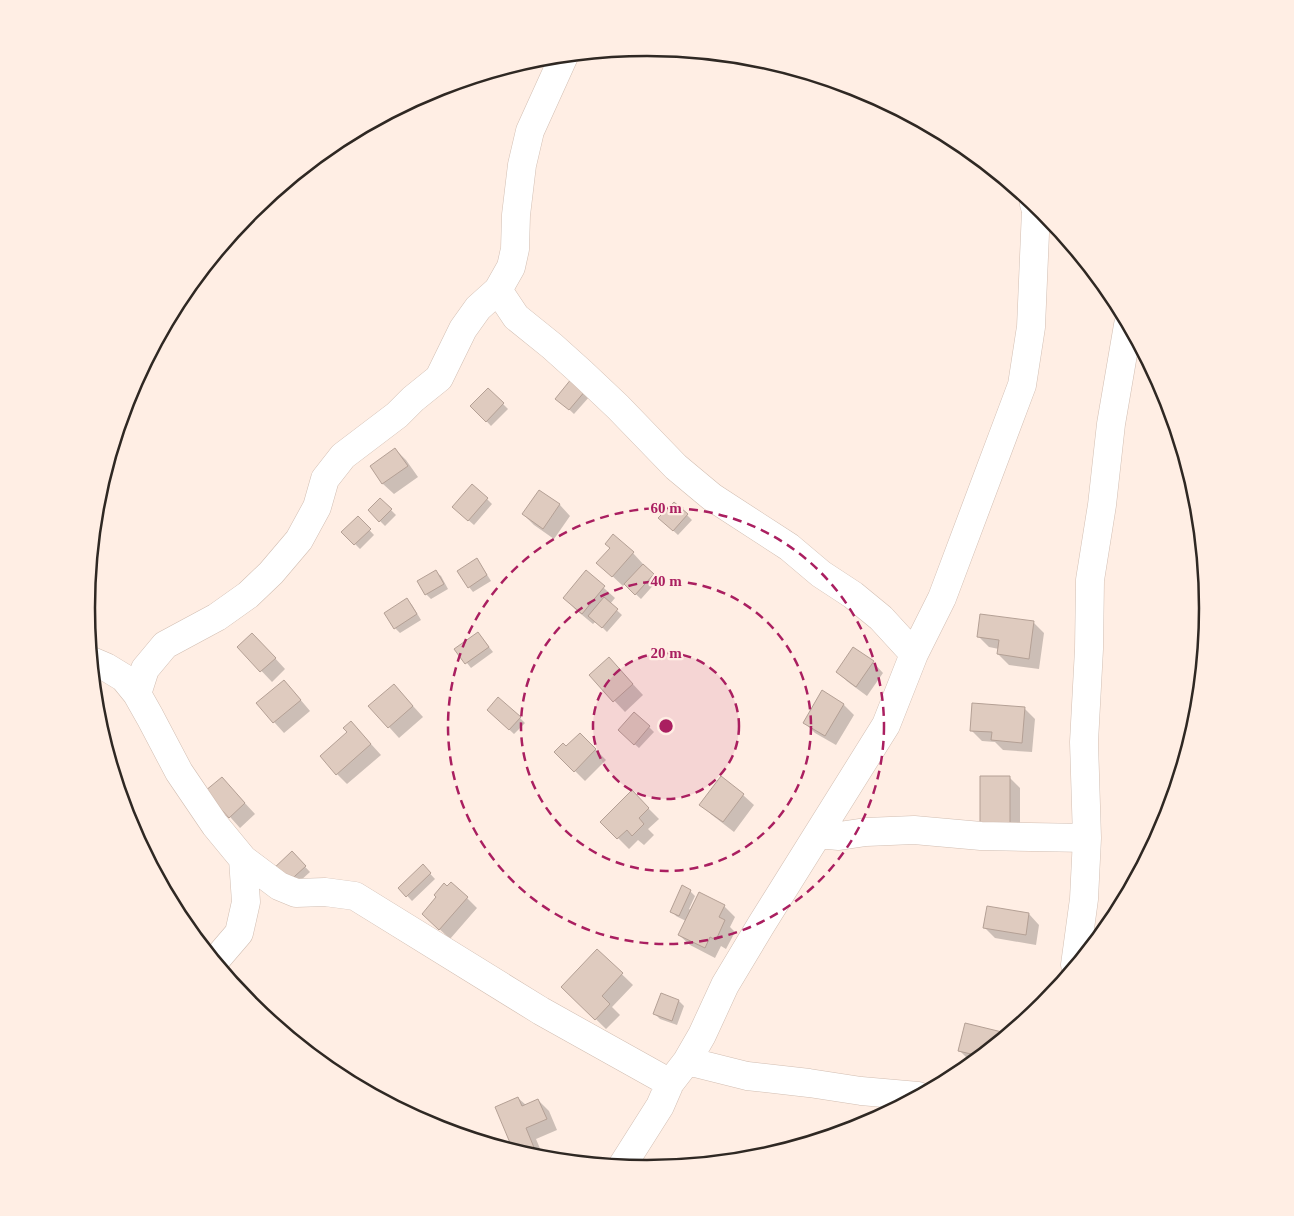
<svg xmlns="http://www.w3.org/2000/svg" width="1294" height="1216" viewBox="0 0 1294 1216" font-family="'Times New Roman',serif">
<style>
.shadow{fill:#0003}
.building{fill:#dfcbbf;stroke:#b4a095}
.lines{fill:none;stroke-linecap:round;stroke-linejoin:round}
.minor-casing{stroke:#d2beb2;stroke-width:29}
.minor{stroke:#fff;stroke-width:28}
.ring{fill:none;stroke:#aa1f60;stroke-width:2.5;stroke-dasharray:9 6}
.rim{fill:none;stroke:#2f2823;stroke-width:2.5}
.centre{fill:#aa1f60;stroke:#ffeee4;stroke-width:2.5}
.ring-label{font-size:15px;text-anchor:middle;font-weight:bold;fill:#aa1f60;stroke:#ffeee4;stroke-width:4.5;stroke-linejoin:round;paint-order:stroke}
</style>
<rect width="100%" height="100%" fill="#ffeee4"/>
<path class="shadow" d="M573 380 590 396 574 414 560 401Z
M488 389 508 409 491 426 472 406Z
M395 449 406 460 418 477 394 494 383 484 371 467Z
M539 491 560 505 570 516 554 539 534 525 523 514Z
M380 499 396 515 385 526 369 510Z
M487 499 492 504 474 525 459 512Z
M687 515 692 520 678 535 665 523Z
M358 518 374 535 360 549 343 532Z
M633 553 643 564 642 565 658 580 641 599 625 584 623 586 609 573Z
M476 560 481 565 491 581 473 592 469 587Z
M436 572 441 576 448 589 431 599 426 594Z
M586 572 615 598 610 604 622 615 607 632 596 621 593 624 575 609 565 598Z
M407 600 412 605 421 620 400 633 395 628Z
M1034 623 1044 633 1039 669 1009 665 998 654 999 649 989 647 979 637Z
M482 638 493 652 471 668 456 649Z
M263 645 285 669 272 682 239 647Z
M873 662 883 673 867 696 848 682 837 672Z
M619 669 643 695 625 712 590 675Z
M394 685 423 717 399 738 370 706Z
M294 692 310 711 284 733 274 722Z
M823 692 844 705 854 715 836 745 815 733 804 722Z
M1024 708 1035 719 1032 752 1003 750 995 742 982 741 971 730Z
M488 710 520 718 525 723 514 734Z
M635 713 654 732 639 748 624 735Z
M351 722 381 755 347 784 337 774Z
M580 734 606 760 585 781 556 752 566 748Z
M1009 777 1020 788V833H992Z
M232 789 255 814 240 828 207 791Z
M632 792 659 819 648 829 654 835 644 845 638 840 629 849 602 822Z
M743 795 754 805 734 832 712 815 701 805Z
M292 853 310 872 290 890Z
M423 866 435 879 412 901 400 888Z
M690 891 695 896 689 909 691 910 699 894 724 906 735 917 730 927 735 932 726 949 721 946 715 958 690 945 679 935 686 921 676 916 672 911Z
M467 898 477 908 450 939 434 924Z
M1029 914 1039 925 1036 945 995 938 985 928Z
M597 950 633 985 612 1007 620 1015 606 1029 563 987Z
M679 1001 684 1006 677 1025 660 1019 655 1014Z
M1006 1034 1007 1035 973 1062 970 1061 960 1051Z
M518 1098 526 1105 538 1100 549 1111 557 1130 536 1139 544 1158H537L515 1151 496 1107Z"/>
<path class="building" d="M572 378 586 390 569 410 555 399Z
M488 388 504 403 486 422 470 406Z
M395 448 408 466 382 484 370 466Z
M472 484 488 498 468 521 452 507Z
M539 490 560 504 543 529 522 514Z
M380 498 392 509 379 522 368 510Z
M674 502 688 514 673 531 658 518Z
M358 516 371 529 354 545 341 532Z
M613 534 634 552 612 577 596 563 610 548 605 544Z
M477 558 487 575 468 588 457 571Z
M643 564 654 574 635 595 624 584Z
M436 570 444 584 425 595 417 581Z
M586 570 605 586 582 614 563 598Z
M604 597 618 609 602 628 588 616Z
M407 598 417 614 394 629 384 613Z
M980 614 1034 621 1029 659 997 654 999 640 977 637Z
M478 632 489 647 465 664 454 649Z
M252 633 276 658 260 672 237 647Z
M853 647 874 661 856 687 836 672Z
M609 657 633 684 613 702 589 675Z
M284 680 301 700 273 723 256 703Z
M394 684 413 706 388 728 368 706Z
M822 690 844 704 825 736 803 723Z
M498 697 521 717 509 730 487 710Z
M972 703 1025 707 1022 743 991 740 992 732 970 731Z
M634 712 650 726 634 745 618 730Z
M351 721 371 744 336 775 320 756 347 732 343 728Z
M580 733 596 749 574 772 554 752 563 743 566 746Z
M721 776 744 794 723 822 699 805Z
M980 776H1010V823H980Z
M222 777 245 803 229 818 205 791Z
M632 790 649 808 639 818 644 824 632 836 627 830 617 839 600 822Z
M292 851 306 866 284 886 271 871Z
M423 864 431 873 406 897 398 888Z
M451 882 468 897 439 930 422 914 436 897 434 895 444 883 447 886Z
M682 885 691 890 679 916 670 912Z
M699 892 725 905 719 917 725 920 716 940 710 937 705 948 678 935Z
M987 906 1029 913 1026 935 983 928Z
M597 949 623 973 602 996 610 1004 595 1020 561 987Z
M661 993 679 1000 672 1021 653 1014Z
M965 1023 1006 1033V1035L980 1056 958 1051Z
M518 1097 522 1106 538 1099 547 1119 526 1128 535 1150 532 1152 534 1157 513 1150 495 1107Z"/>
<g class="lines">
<defs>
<path id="minor" d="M498 290 516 317 552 346 582 373 618 407 676 467 712 497 789 547 821 574 853 595 881 618 914 654
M92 661 106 667 124 678 137 694 150 717 179 772 215 825 243 859 279 886 296 893 325 892 355 896 541 1011 670 1083
M137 694 145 669 165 645 217 617 248 595 271 573 299 540 317 507 325 479 343 456 397 415 413 399 439 378 463 329 478 308 498 290 511 267 515 249 516 215 522 165 530 131 564 56
M818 834 839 836 866 832 914 830 981 836 1087 838
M215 961 239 933 246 902 243 859
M1075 965 1084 899 1087 838 1084 742 1089 649 1090 580 1102 505 1111 424 1128 325
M687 1061 747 1076 809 1083 861 1091 918 1096
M622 1166 660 1106 670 1083 687 1061 702 1035 725 985 761 925 886 725 914 654 942 598 1022 385 1031 327 1036 210 1034 204"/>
</defs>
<use href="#minor" class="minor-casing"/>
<use href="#minor" class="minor"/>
</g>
<circle cx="666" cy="726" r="73" fill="#aa1f60" fill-opacity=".12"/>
<g class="ring">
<circle cx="666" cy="726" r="73"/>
<circle cx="666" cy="726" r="145"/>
<circle cx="666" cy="726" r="218"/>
</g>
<path d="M0 0H1294V1216H0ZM95 608a552 552 0 1 1 1104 0a552 552 0 1 1-1104 0Z" fill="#ffeee4" fill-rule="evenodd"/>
<path class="rim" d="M95 608a552 552 0 1 1 1104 0a552 552 0 1 1-1104 0Z"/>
<circle cx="666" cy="726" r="8" class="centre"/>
<g class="ring-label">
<text x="666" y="513">60 m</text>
<text x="666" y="586">40 m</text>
<text x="666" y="658">20 m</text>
</g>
</svg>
